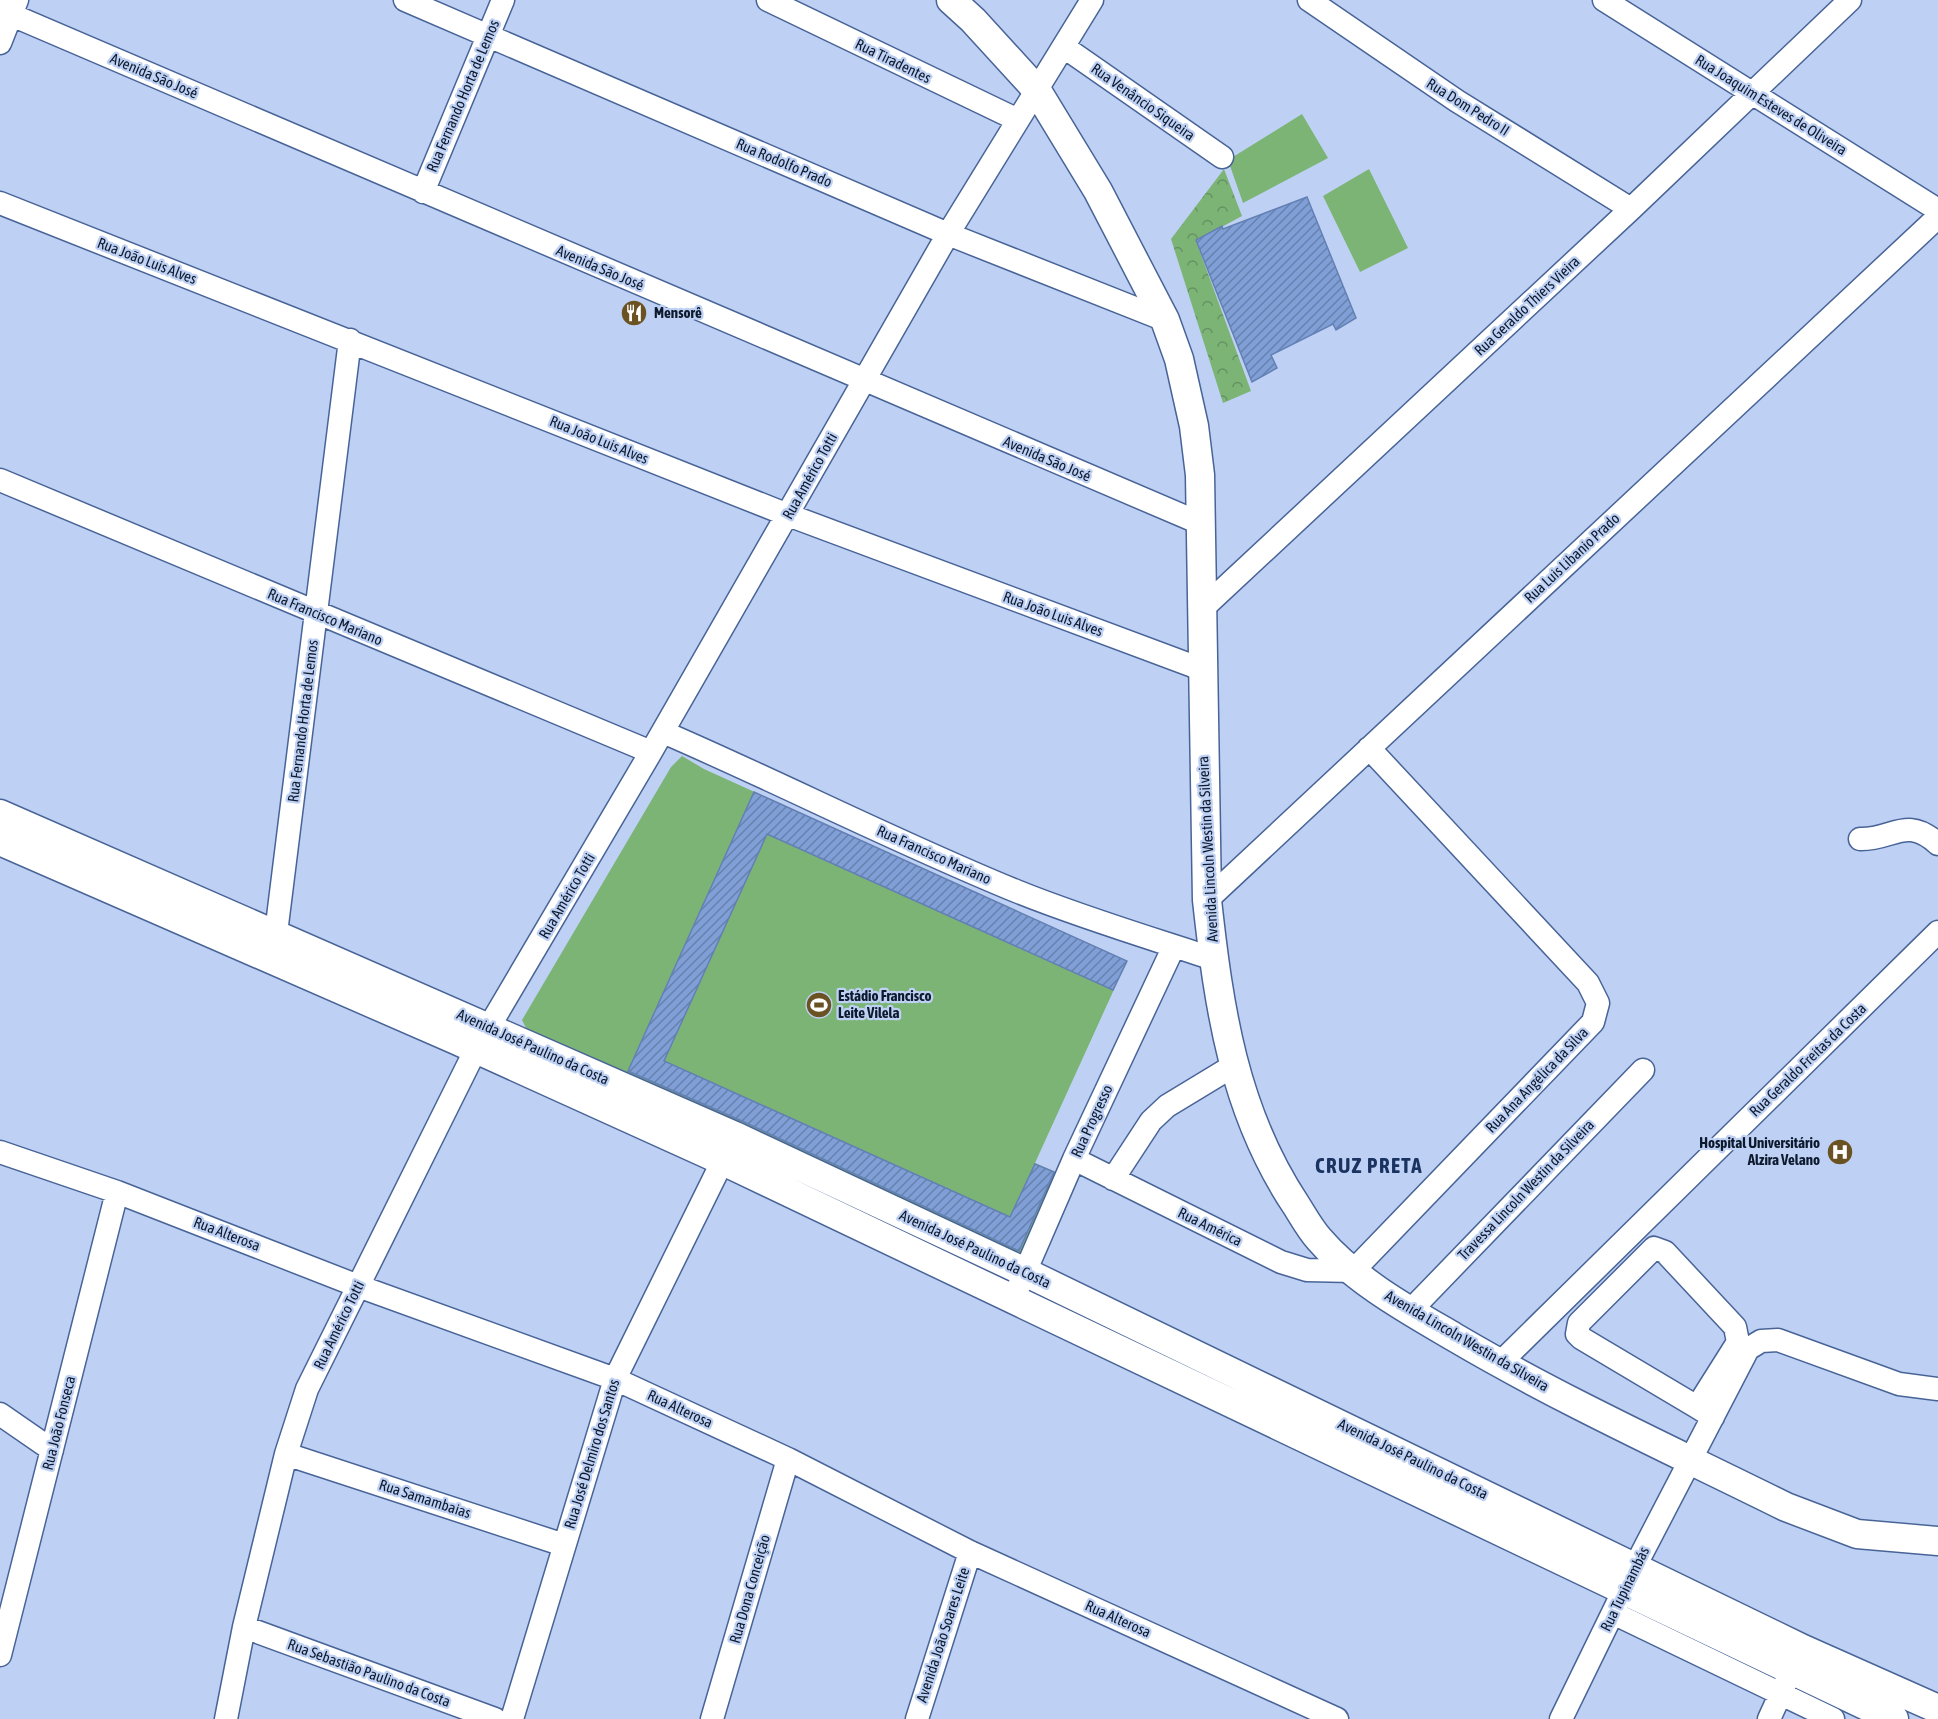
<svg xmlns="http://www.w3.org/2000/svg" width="1938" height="1719" viewBox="0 0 1938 1719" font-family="'Asap Condensed',sans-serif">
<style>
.grass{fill:#7cb476}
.park{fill:url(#park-crowns)}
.building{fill:url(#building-hatch);stroke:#6380b5;stroke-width:1.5}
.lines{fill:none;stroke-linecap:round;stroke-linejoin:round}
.minor-casing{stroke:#486497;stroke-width:25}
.major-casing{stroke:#486497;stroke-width:31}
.minor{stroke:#fff;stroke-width:22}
.major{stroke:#fff;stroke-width:28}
.labels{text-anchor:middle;stroke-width:4.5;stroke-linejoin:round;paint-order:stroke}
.street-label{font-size:15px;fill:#0d192d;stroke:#bed1f4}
.poi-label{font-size:15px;font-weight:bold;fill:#0d192d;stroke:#bed1f4;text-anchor:start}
.district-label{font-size:21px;font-weight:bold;letter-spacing:1.5px;fill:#1a3361;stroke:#bed1f4}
</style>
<defs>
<pattern id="park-crowns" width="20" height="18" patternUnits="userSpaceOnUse" patternTransform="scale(1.5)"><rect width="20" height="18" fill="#7cb476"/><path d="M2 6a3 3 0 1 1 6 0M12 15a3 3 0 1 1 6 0" fill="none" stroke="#649261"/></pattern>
<pattern id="building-hatch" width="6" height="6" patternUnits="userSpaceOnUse" patternTransform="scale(1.5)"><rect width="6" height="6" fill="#809fd6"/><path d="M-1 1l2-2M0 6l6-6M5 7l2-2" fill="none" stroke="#6781ae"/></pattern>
</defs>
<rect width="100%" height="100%" fill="#bed1f4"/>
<path class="grass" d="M1302 114 1328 158 1243 203 1228 160Z
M1369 169 1408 248 1360 272 1323 196Z
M682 756 704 769 1127 961 1035 1163 1062 1175 1023 1262 529 1034 522 1020 671 767Z"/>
<path class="park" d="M1224 169 1242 216 1196 241 1251 391 1223 403 1171 239Z"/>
<path class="building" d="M1307 197 1356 318 1336 330 1333 324 1271 355 1277 368 1252 382 1196 240 1222 226 1223 229Z
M754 792 1127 961 1113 990 767 834 664 1061 1010 1217 1035 1164 1054 1172 1019 1251 742 1121 628 1071Z"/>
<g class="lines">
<defs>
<path id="minor" d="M405 0 948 234 1165 320
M768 0 1018 120
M1309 0 1457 101 1631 209
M1604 0 1938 210
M0 10 1202 524
M0 43 17 0
M1064 47 1222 157
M423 192 503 0
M0 203 788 515 1201 669
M0 480 651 752
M1202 609 1631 209 1850 0
M663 732C781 783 896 842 1016 891 1080 917 1147 937 1214 959
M1860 839C1893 840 1906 815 1938 844
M1207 900 1938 217
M270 948 276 933 350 340
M0 1152 117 1192 358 1286 615 1379 788 1459 970 1552 1337 1719
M1074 1159 1281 1262 1307 1270 1353 1271 1593 1022 1598 1003 1588 983 1369 748
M1113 1179 1151 1121 1167 1106 1233 1066
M1019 1286 1074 1159 1174 946
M1410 1311 1643 1070
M1499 1364 1938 932
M1697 1407 1738 1342 1735 1327 1665 1252 1654 1248 1579 1323 1577 1334 1581 1338 1697 1407 1713 1417
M0 1414 52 1450
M286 1454 564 1545
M1613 1613 1833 1719
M244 1627 495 1719
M0 1655 117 1192
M226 1719 244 1627 286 1454 307 1389 476 1049 651 752 948 234 1092 0
M512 1719 615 1379 729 1148
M712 1719 788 1459
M917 1719 970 1552
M1561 1719 1641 1555 1748 1349 1761 1341 1778 1340 1899 1384 1938 1389
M1769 1719 1786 1682"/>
<path id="major" d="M951 0 973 20 1036 89 1098 191 1165 320 1179 359 1194 426 1200 475 1207 900C1219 1009 1234 1112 1296 1205 1303 1216 1310 1229 1319 1239 1355 1281 1408 1310 1454 1337 1561 1400 1675 1452 1786 1507L1857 1534 1938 1541
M0 814 735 1136 1025 1272 1803 1649 1938 1709
M0 841 456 1040 723 1161 1894 1719"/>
</defs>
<use href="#minor" class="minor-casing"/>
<use href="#major" class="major-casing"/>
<use href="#minor" class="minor"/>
<use href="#major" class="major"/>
</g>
<defs>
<symbol id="restaurant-disc" viewBox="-11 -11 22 22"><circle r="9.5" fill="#6b5223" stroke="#bed1f4"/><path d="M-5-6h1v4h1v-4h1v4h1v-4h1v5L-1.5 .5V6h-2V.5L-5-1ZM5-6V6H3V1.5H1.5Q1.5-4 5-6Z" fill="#fff"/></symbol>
<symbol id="stadium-disc" viewBox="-11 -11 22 22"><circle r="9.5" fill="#6b5223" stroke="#bed1f4"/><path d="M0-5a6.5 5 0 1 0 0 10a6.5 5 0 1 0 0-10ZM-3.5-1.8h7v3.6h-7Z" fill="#fff"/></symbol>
<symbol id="hospital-disc" viewBox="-11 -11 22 22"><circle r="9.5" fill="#6b5223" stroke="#bed1f4"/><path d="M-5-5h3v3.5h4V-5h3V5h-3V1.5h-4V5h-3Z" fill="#fff"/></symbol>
</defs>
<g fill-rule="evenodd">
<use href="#restaurant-disc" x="619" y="298" width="30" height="30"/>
<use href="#stadium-disc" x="804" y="990" width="30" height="30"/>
<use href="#hospital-disc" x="1825" y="1137" width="30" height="30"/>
</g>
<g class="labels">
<g class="street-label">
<text transform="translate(893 61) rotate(26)" y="5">Rua Tiradentes</text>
<text transform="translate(154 76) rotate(23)" y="5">Avenida São José</text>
<text transform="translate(463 96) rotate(-67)" y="5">Rua Fernando Horta de Lemos</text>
<text transform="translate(1143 102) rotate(35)" y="5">Rua Venâncio Siqueira</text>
<text transform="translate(1771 105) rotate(32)" y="5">Rua Joaquim Esteves de Oliveira</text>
<text transform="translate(1468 107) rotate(32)" y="5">Rua Dom Pedro II</text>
<text transform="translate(784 163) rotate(23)" y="5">Rua Rodolfo Prado</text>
<text transform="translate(147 261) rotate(21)" y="5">Rua João Luis Alves</text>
<text transform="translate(600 268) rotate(23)" y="5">Avenida São José</text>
<text transform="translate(1527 306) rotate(-43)" y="5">Rua Geraldo Thiers Vieira</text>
<text transform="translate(599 440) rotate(22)" y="5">Rua João Luis Alves</text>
<text transform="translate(1047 459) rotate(23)" y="5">Avenida São José</text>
<text transform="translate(810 476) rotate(-61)" y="5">Rua Américo Totti</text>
<text transform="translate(1572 558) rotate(-43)" y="5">Rua Luis Libanio Prado</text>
<text transform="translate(1053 614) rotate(20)" y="5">Rua João Luis Alves</text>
<text transform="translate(325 617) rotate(23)" y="5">Rua Francisco Mariano</text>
<text transform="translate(303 721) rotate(-83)" y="5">Rua Fernando Horta de Lemos</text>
<text transform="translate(1208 849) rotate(-93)" y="5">Avenida Lincoln Westin da Silveira</text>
<text transform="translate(934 855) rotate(24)" y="5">Rua Francisco Mariano</text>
<text transform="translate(567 896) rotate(-60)" y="5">Rua Américo Totti</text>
<text transform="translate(533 1047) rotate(24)" y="5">Avenida José Paulino da Costa</text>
<text transform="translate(1808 1060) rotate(-44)" y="5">Rua Geraldo Freitas da Costa</text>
<text transform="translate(1537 1080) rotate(-46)" y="5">Rua Ana Angélica da Silva</text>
<text transform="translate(1092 1121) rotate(-65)" y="5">Rua Progresso</text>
<text transform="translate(1526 1190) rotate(-46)" y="5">Travessa Lincoln Westin da Silveira</text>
<text transform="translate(1210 1227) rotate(26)" y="5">Rua América</text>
<text transform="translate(227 1234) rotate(21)" y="5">Rua Alterosa</text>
<text transform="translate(975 1249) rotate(25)" y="5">Avenida José Paulino da Costa</text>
<text transform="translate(339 1325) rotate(-64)" y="5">Rua Américo Totti</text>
<text transform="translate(1467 1341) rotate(30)" y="5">Avenida Lincoln Westin da Silveira</text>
<text transform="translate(680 1409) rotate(25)" y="5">Rua Alterosa</text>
<text transform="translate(59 1423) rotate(-76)" y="5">Rua João Fonseca</text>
<text transform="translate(592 1454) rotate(-73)" y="5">Rua José Delmiro dos Santos</text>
<text transform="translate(1413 1459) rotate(26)" y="5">Avenida José Paulino da Costa</text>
<text transform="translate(425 1499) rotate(18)" y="5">Rua Samambaias</text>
<text transform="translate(750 1589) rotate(-74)" y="5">Rua Dona Conceição</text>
<text transform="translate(1625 1589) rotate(-64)" y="5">Rua Tupinambás</text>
<text transform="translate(1118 1619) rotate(24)" y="5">Rua Alterosa</text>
<text transform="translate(943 1635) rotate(-72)" y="5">Avenida João Soares Leite</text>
<text transform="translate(369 1673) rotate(20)" y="5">Rua Sebastião Paulino da Costa</text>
</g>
<g class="poi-label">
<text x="654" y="318">Mensorê</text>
<text x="838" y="1001">Estádio Francisco<tspan x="838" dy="17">Leite Vilela</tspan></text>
<text x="1820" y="1148" text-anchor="end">Hospital Universitário<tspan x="1820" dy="17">Alzira Velano</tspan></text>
</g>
<g class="district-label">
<text x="1369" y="1173">CRUZ PRETA</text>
</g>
</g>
</svg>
